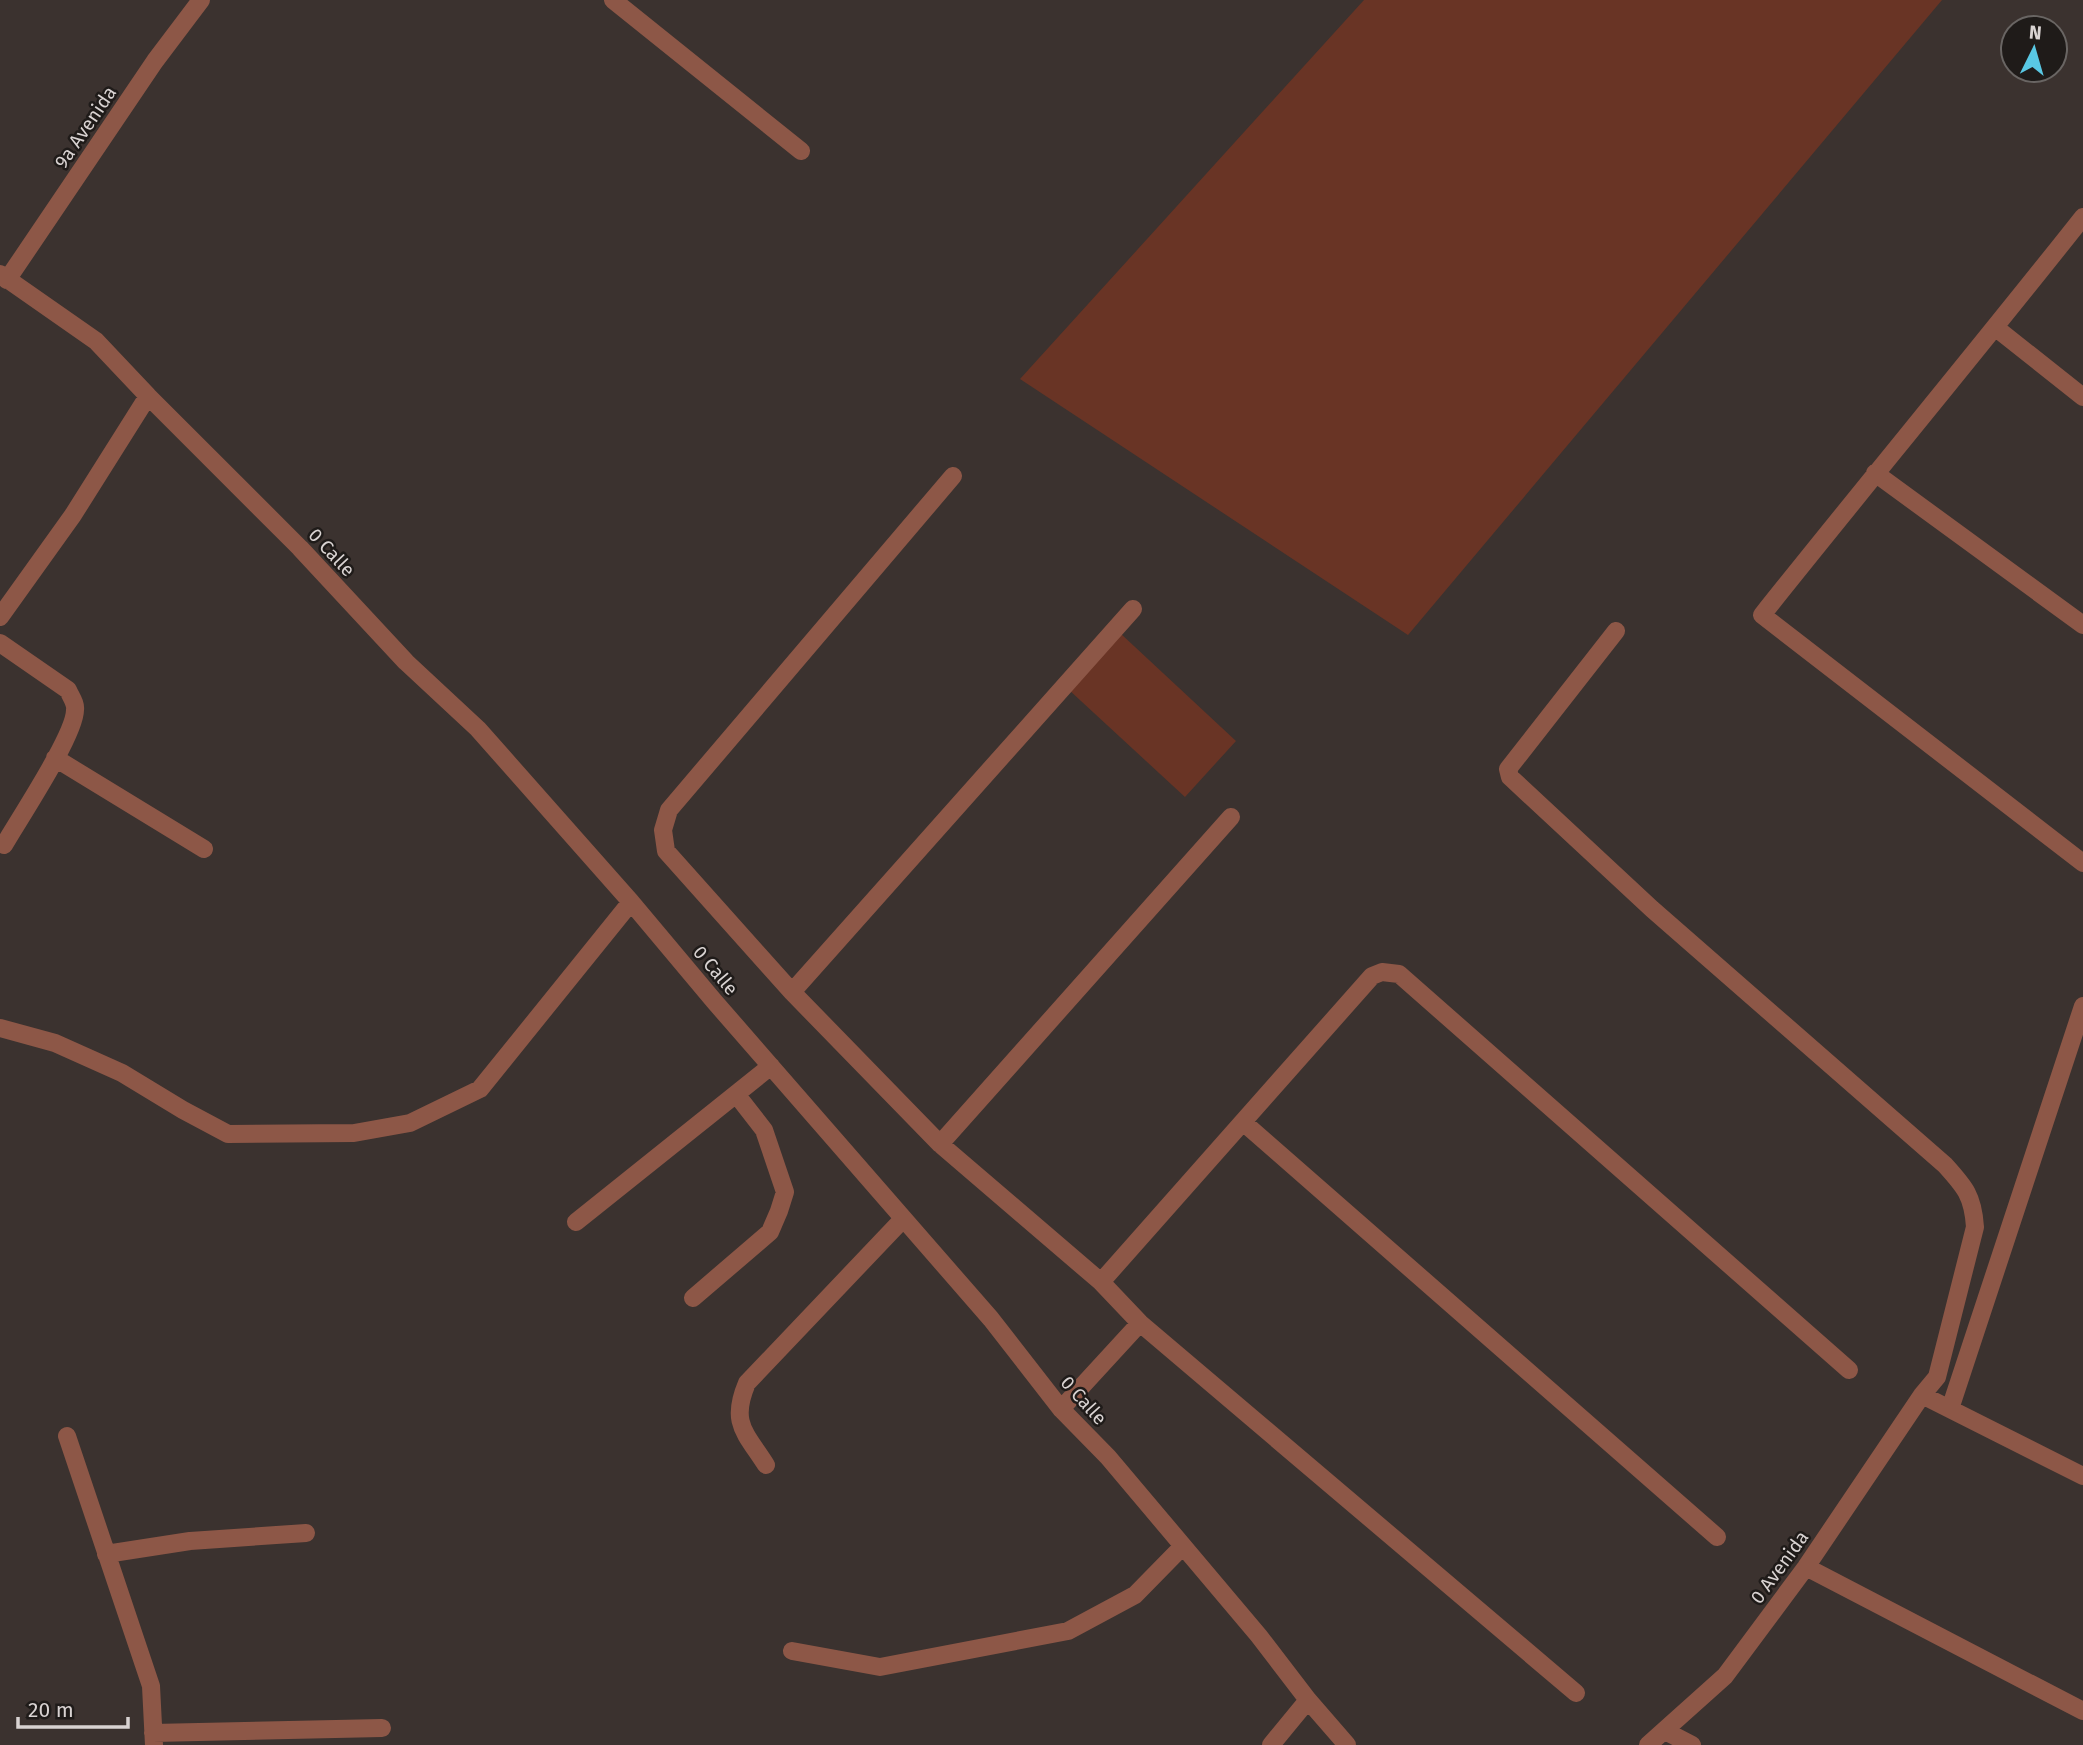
<svg xmlns="http://www.w3.org/2000/svg" width="2083" height="1745" viewBox="0 0 2083 1745" font-family="'Fira Sans',sans-serif">
<style>
.green{fill:#693425}
.lines{fill:none;stroke-linecap:round;stroke-linejoin:round}
.minor{stroke:#8d5747;stroke-width:18}
.labels{text-anchor:middle;stroke-width:5;stroke-linejoin:round;paint-order:stroke}
.street-label{font-size:19px;fill:#d9d3d2;stroke:#1f1b19}
</style>
<rect width="100%" height="100%" fill="#3b322f"/>
<path class="green" d="M1364 0H1942L1408 635 1020 379Z
M1120 633 1236 741 1185 797 1068 689Z"/>
<g class="lines">
<path class="minor" d="M613 0 801 151
M2083 217C1977 351 1868 482 1762 615L2083 863
M0 274 96 341 148 396 300 548 406 662 478 729 631 902 714 1001 991 1319 1061 1409 1108 1457 1259 1636 1308 1700 1347 1745
M7 280 155 61 201 0
M1996 328 2083 397
M1875 473 2083 625
M953 476 669 810 663 830 666 851 792 992 940 1144 1101 1282 1140 1323 1576 1693
M0 617 73 515 148 396
M1616 631 1508 769 1510 777 1652 909 1945 1165C1965 1187 1973 1196 1975 1227L1937 1377 1922 1395 1806 1567 1725 1676 1648 1745
M0 643 68 690C71 697 76 703 75 710 75 735 19 819 4 845
M55 758 204 849
M792 992 1133 609
M0 1028 55 1043 122 1073 183 1110 228 1134 354 1133 410 1123 480 1089 631 902
M1243 1122 1717 1537
M940 1144 1231 817
M576 1222 771 1066
M1101 1282 1372 976 1382 972 1399 974 1849 1370
M693 1298 770 1232 779 1211 785 1192 764 1130 736 1094
M1922 1395 2083 1476
M1061 1409 1140 1323
M1950 1409 2083 1006
M67 1436 151 1686 154 1745
M766 1465C745 1432 730 1423 747 1383L903 1219
M106 1554 190 1541 306 1533
M1806 1567 2083 1711
M792 1651 880 1667 1068 1631 1135 1595 1183 1546
M1665 1731 1692 1745
M153 1733 382 1728
M1271 1745 1308 1700"/>
</g>
<g class="labels">
<g class="street-label">
<text transform="translate(85 127) rotate(-56)" y="7">9a Avenida</text>
<text transform="translate(332 552) rotate(47)" y="7">0 Calle</text>
<text transform="translate(716 970) rotate(50)" y="7">0 Calle</text>
<text transform="translate(1084 1400) rotate(48)" y="7">0 Calle</text>
<text transform="translate(1779 1567) rotate(-54)" y="7">0 Avenida</text>
</g>
</g>
<g transform="translate(2034 49) rotate(5)"><circle r="33" fill="#1f1b19" stroke="#696563" stroke-width="2"/>
<path d="M0-5L12 26L0 18L-12 26Z" fill="#59c8e4"/>
<text y="-10" font-size="19" font-weight="bold" text-anchor="middle" fill="#d9d3d2">N</text>
</g>
<path d="M18 1717v10h110v-10" fill="none" stroke="#d9d3d2" stroke-width="3.5"/>
<text x="28" y="1717" font-size="21" fill="#d9d3d2" stroke="#1f1b19" stroke-width="5" paint-order="stroke">20 m</text>
</svg>
